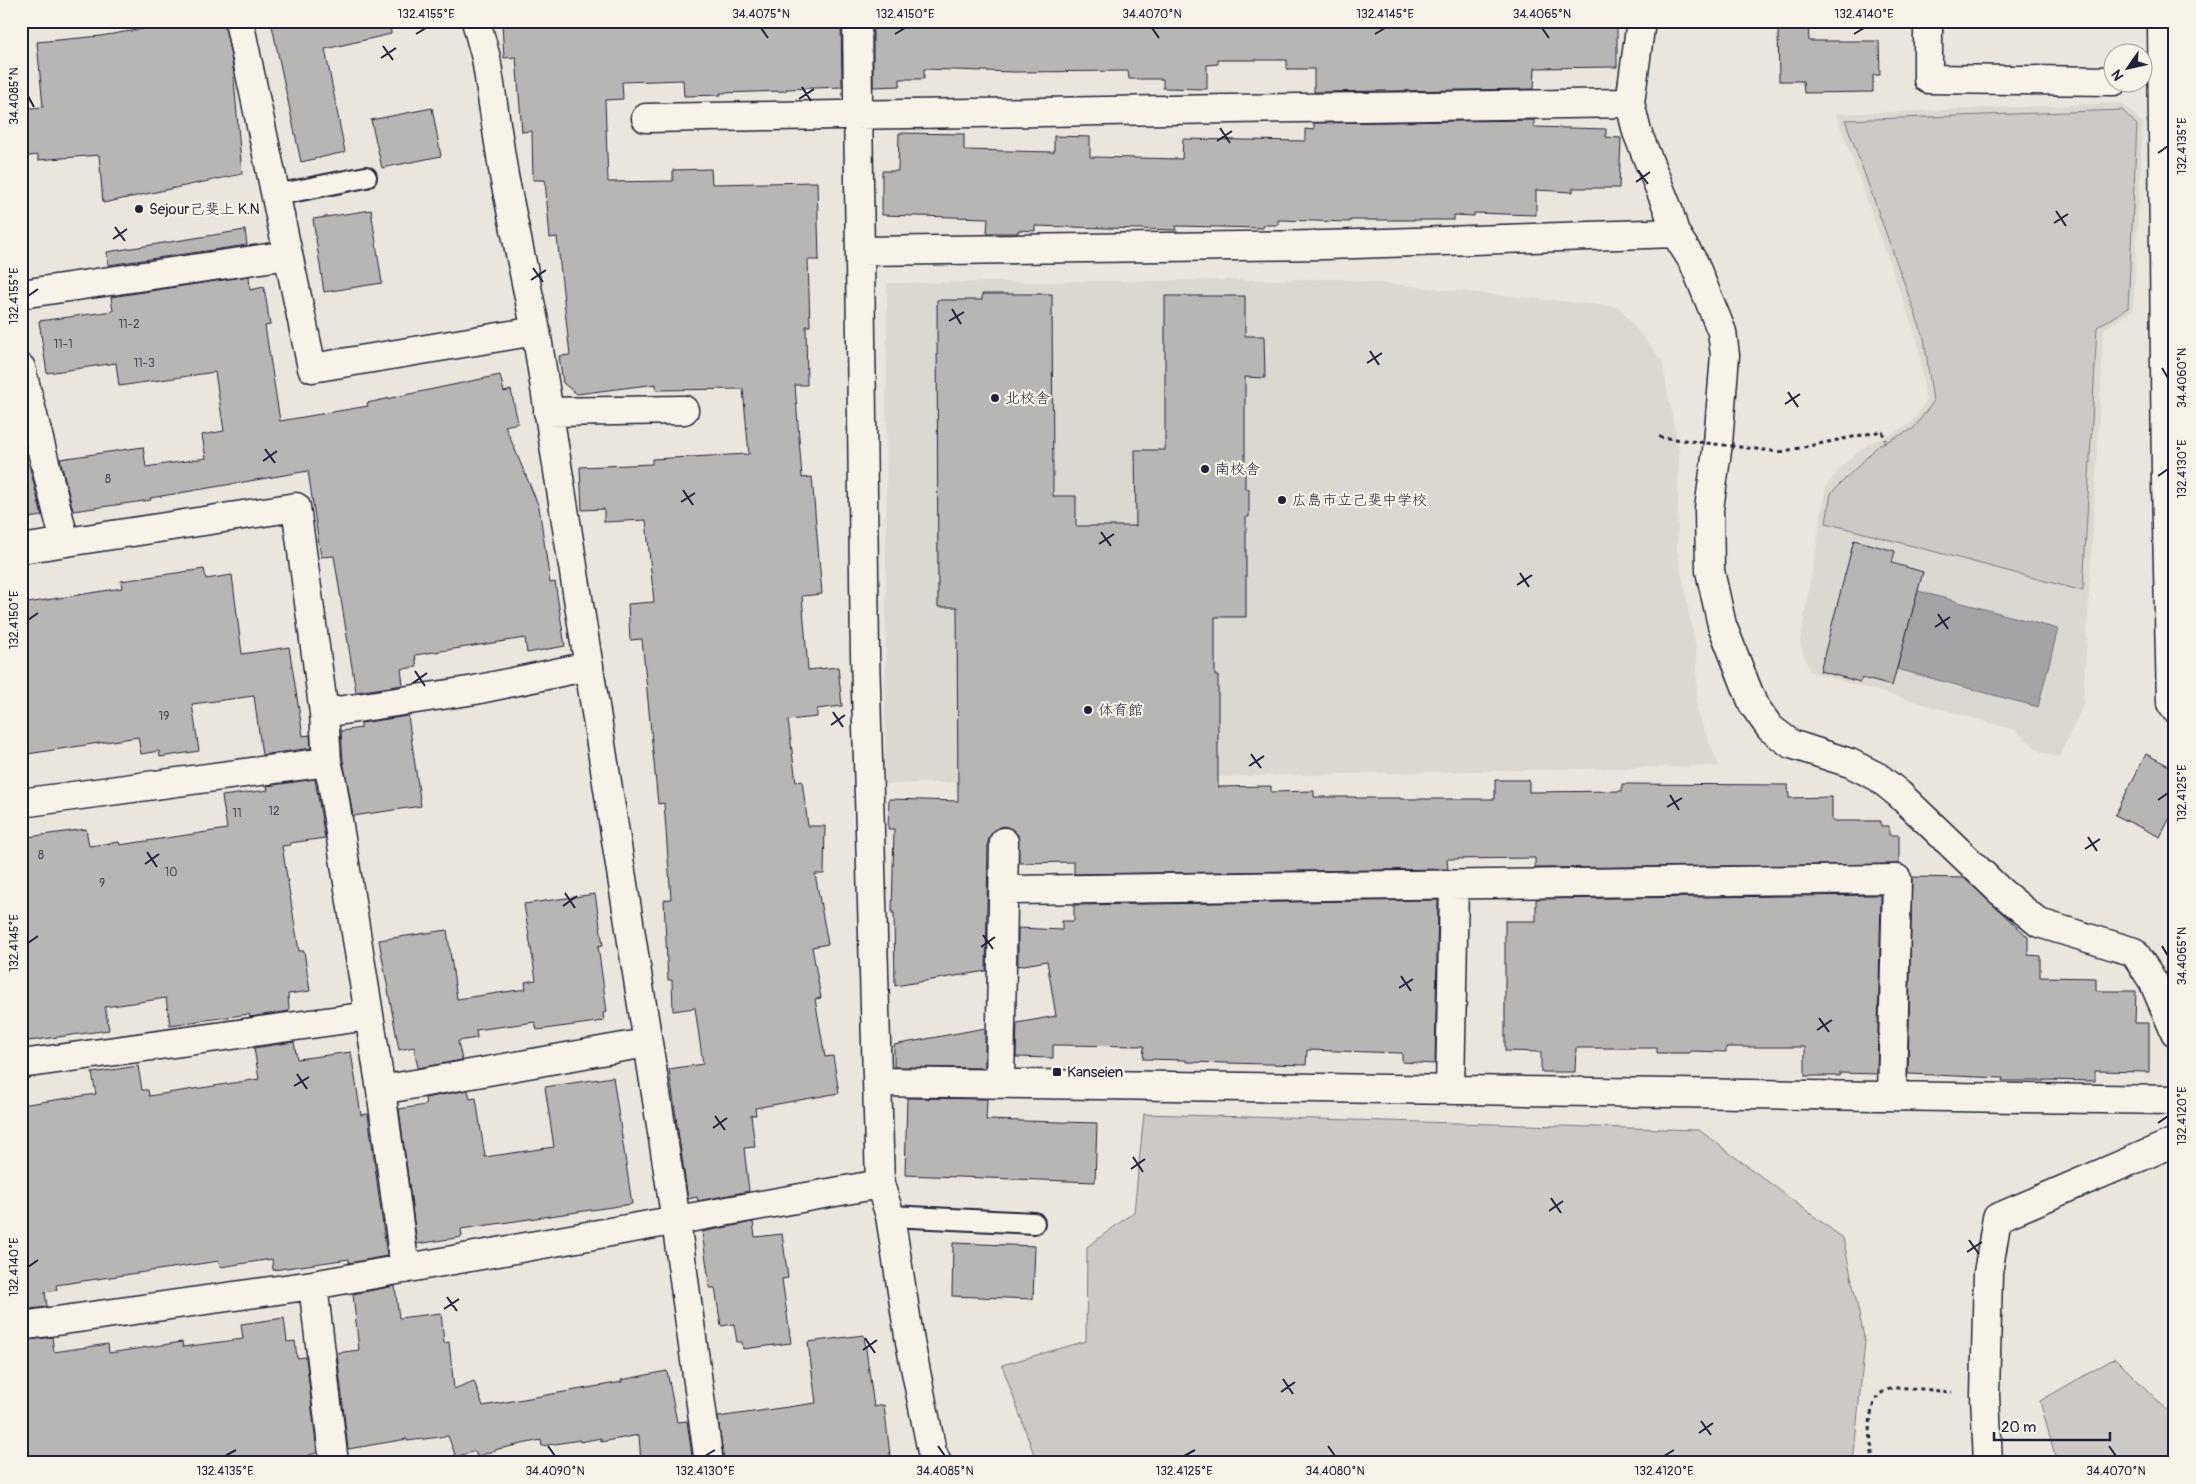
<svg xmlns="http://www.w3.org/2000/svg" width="2196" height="1484" viewBox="0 0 2196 1484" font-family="Pangolin,'Klee One',sans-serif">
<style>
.built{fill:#dbd8d2}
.green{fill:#cdc9c6;stroke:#787680}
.water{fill:#a6a3a6;stroke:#716f7b}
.building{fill:#b8b6b5;stroke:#22223b}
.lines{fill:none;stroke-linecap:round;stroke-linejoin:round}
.lane-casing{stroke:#22223b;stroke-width:24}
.street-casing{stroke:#22223b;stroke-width:31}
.path{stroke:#22223b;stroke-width:3;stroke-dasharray:4 4;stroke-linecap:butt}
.lane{stroke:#f7f3e8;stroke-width:20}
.street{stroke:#f7f3e8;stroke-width:28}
.path-bridge{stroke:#22223b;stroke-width:3;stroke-dasharray:4 4;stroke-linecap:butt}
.ticks{fill:none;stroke:#22223b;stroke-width:2}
.poi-dot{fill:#22223b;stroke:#f7f3e8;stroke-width:2}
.labels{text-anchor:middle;stroke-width:4.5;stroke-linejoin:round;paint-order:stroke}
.number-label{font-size:12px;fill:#48475a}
.poi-label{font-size:15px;fill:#22223b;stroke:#f7f3e8;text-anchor:start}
.neatline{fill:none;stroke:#22223b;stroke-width:2}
.ticks-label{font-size:12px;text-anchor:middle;fill:#22223b}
</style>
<rect width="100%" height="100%" fill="#eae6de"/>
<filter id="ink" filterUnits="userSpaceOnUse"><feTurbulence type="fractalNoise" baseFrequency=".02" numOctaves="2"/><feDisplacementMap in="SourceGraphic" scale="10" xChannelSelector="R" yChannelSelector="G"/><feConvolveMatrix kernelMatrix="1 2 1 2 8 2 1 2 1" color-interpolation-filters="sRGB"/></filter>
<g filter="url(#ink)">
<path class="built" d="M2122 103 2143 123 2133 310 2104 329 2083 706 2059 757 2041 752 2015 730 1810 672 1800 643 1826 486 1845 462 1867 445 1909 425 1926 402 1917 339 1836 114Z
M1340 279 1619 307 1662 361 1679 451 1677 548 1697 654V713L1719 766 885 784 887 283Z"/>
<path class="green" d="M2122 110 2137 125 2128 308 2097 327 2083 591 1826 523 1831 493 1879 445 1913 429 1933 402 1924 338 1845 120Z
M1144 1114 1699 1130 1843 1238 1865 1342 1853 1463H1037L1002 1365 1086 1341 1087 1247 1134 1212Z
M2115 1358 2175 1418V1463H2057L2040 1401Z"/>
<path class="water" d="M1918 591 2058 629 2038 707 1897 669Z"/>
<path class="building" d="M190 21H224L233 67 242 174 103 203 99 155 38 160V155L21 157V109L43 107 37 42 101 36Z
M271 21H390L391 34 325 49 345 152 301 162Z
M523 21H560V24L597 21H841L842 87 786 89V91L720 93 721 95 684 96 683 80 622 82 623 99 605 100 608 182 673 181V170L711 169 712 184 817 182 819 260H808L810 326H806L807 385H795L802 478 812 477 822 594 802 596 808 670 838 667 842 706 817 709V717L788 720 796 782 802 781 808 826H825L824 874H815L828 944 812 947 821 998 815 999 825 1057 833 1056 839 1093 755 1108 756 1115H751L755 1147 744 1148 749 1191 698 1201 697 1197 688 1199 669 1069 703 1064 695 1008 673 1011 672 980H668L664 900 671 899 664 803 658 804 642 639 630 640 628 604 654 602 646 520 604 522V509L582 510 580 467 652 464V459L749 454 743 389 656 390V384L577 394 563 383 559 356 570 355 557 237 550 238 545 180H533L532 131 522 132 516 57 504 58 502 24Z
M873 21H1158V27H1227V21H1617V67L1535 68 1534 89 1314 92V69H1287V60H1218V64L1207 65V89L1163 88V79H1129L1128 71 1014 72 924 69V79H900V86L873 87Z
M1778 25H1808L1809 41H1879L1880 75H1873V92L1804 93 1803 81H1779Z
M432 108 441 156 382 168 371 120Z
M1534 120V127L1606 129V137L1621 138 1619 188H1573V192L1536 190V215L1474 213V216L1454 215V220H1350V222L1278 220V225H1264L1263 228 1176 226V230L1035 226V231L1018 230V233H987L988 218 882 215V171H898L899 133 964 134V150L1054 152V136L1090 137V157L1182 159 1183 139 1305 141V129L1314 130V123Z
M371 210 382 283 324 292 313 219Z
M245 230 247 245 108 265 107 252Z
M249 276 250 290 264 287 270 325 265 326 280 421 368 406 367 403 500 375 504 392 511 390 518 423 505 426 539 507 550 583 555 582 565 646 527 653 525 638 415 655 417 667 401 669 403 685 356 692 334 556 321 557 308 471 150 498 151 500 73 511 60 459 143 447 146 467 206 458 202 435 224 431 215 372 119 386 116 363 47 373 39 321 113 311 111 297Z
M982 294H1052L1053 496H1076V526H1136L1135 450H1165V296H1245V336H1264L1265 378 1245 377V489H1249V517H1246V617H1215V676H1218V787L1271 786V792L1314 791V797H1356V798H1400V799H1495V780H1529V792L1622 791V784L1788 785 1789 798 1832 797V821H1881V826H1889V835H1899V864L1535 868V858L1447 859 1448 869 1074 874V862L1019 863 1018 835 1012 829 1004 826 997 828 991 834 988 842 986 971 895 986 894 913H892L894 829H888L889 799 958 801 957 607H938L937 300H982Z
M29 464 42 516 21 519V465Z
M1854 540 1895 551 1892 563 1923 572 1892 686 1862 678 1860 682 1820 671Z
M204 569 206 579 232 575 242 654 289 647 303 736 310 735 311 748 262 755 254 696 192 704 199 751 160 757 159 751 141 754 138 737 21 755V604L122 588 121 581Z
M408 716 421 806 353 816 343 760 341 731 361 728V723Z
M2146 754 2175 769V808L2160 837 2115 815Z
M315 779 325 838 290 843 291 845 282 846 299 951H304L310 991 288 994 289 1011 250 1017 249 1014 170 1025 166 998 105 1007 109 1030 21 1042V838L86 829 89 846 119 842 120 845 227 829 222 796 268 790 267 786Z
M1912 877 1964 878 2028 937V955L2040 956V977L2096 978V991H2136L2135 1023H2149V1072L2095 1071V1081L2044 1080V1081H2002L2003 1078 1908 1074Z
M595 894 603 945 598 946 607 1012 603 1013 604 1021 537 1030 535 1022 476 1030 477 1038 458 1041 462 1060 418 1068 414 1047 399 1050 379 940 447 930 457 999 526 989 525 982 536 980 524 904Z
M1881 895 1877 1074 1840 1073V1076H1805V1047H1726V1052L1690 1051V1053H1657V1048H1576L1575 1072H1541V1052L1505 1051V921H1536V899Z
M1438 900 1435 1064 1402 1062V1053L1307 1050 1306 1065 1186 1062V1060L1143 1059 1144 1046 1053 1045V1058L1016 1057 1017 1023 1056 1016 1047 961 1018 966V928L1062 930V921H1074V905Z
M985 1028V1068L894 1067V1045Z
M294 1042 297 1059 351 1052 361 1115 368 1114 387 1256 349 1263V1259L273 1270 272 1259 220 1267 219 1261 56 1285 57 1290 45 1292 47 1307 21 1310V1105L96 1094 92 1073 138 1066 142 1090H148L149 1096 259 1079 254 1048Z
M613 1077 632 1204 461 1229 462 1237 417 1244 399 1109 426 1105 425 1098 468 1090 470 1099 476 1098 485 1157 554 1147 545 1087Z
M907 1098 987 1099 986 1120 1097 1123 1095 1182 905 1175Z
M753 1222 755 1237 782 1234 788 1278 782 1279 791 1343 743 1349 742 1342H737L734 1324 721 1326 715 1288H710L702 1232Z
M953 1243 1035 1246 1033 1299 952 1296Z
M395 1286 399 1318 441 1313 444 1343 449 1342 454 1389 474 1381 483 1406 622 1382 621 1380 667 1371 677 1422 687 1421 693 1463H641L639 1435 601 1442V1438L580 1442V1440L542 1446 541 1440 498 1449 477 1457 475 1451 456 1457 448 1436 407 1441V1439L348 1449 337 1353 359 1350 353 1294Z
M284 1318 287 1342 295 1341 297 1358 306 1357 317 1453 309 1455 310 1463H21V1341L52 1337 54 1352 108 1344 109 1353 182 1342 183 1347 243 1339 241 1324Z
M864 1335 874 1407 884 1405 891 1463H724L718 1417 816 1403 808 1342Z"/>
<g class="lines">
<defs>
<path id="lane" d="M276 195 366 177
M890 1216 1034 1223"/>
<path id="street" d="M239 21 312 368 536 331
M476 21 486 58 504 176 536 331 676 1221 709 1463
M857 21 865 655 880 1184 890 1216 910 1342 932 1452 937 1463
M1641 21 1630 103 1637 132 1668 209 1675 233 1694 263 1722 332 1725 355 1718 443 1709 509 1710 571 1722 625 1753 704 1770 728 1791 744 1850 763 1878 777 1899 794 2000 891 2039 923 2134 952 2153 981 2175 1032
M1928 21V79L2114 81
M2162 21 2166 481 2171 703 2175 709
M646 118 1630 103
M860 251 1326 245 1675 233
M21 294 288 255
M21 368 65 542
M548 412 684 410
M21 549 296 507 324 713 327 762 332 782 381 1090 405 1269
M324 713 475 690 589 666
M21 803 327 762
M1004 890 1897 879 1892 1095
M21 1064 369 1016
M877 1082 2175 1100
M1000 1083 1004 842
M381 1090 646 1043
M1450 1090 1454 885
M313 1285 334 1463
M21 1326 313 1285 880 1184
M1988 1463 1985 1395 1988 1273 1997 1218 2175 1142"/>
</defs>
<use href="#lane" class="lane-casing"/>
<use href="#street" class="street-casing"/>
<path class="path" d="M1780 452 1867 434
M1873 1463C1871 1439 1861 1389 1897 1388 1915 1387 1934 1391 1952 1392"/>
<use href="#lane" class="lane"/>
<use href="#street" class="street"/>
<path class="path-bridge" d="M1867 434 1882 431 1885 440
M1659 437 1780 452"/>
</g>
</g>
<path class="ticks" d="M761 28 768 38M1152 28 1159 38M1542 28 1549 38M416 34 426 28M895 34 905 28M1375 34 1385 28M1854 34 1864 28M383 46 393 60M381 58 396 48M802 87 811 101M28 96 34 107M799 99 814 89M1220 128 1230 143M1217 141 1232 131M2158 153 2168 146M1638 170 1648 184M1636 182 1650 172M2056 211 2066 226M2054 223 2068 214M115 227 125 241M113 239 127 229M533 268 543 282M531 280 546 270M28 296 38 289M952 309 961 324M949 321 964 312M1370 351 1379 365M1367 363 1382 353M2162 368 2168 378M1788 392 1798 407M1785 404 1800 394M265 449 275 463M263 461 277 451M2158 476 2168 469M683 490 693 505M681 502 695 493M1101 532 1111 546M1099 544 1114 534M1520 573 1529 587M1517 585 1532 575M1938 614 1948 629M28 620 38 613M1935 627 1950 617M415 671 425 686M413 683 427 673M833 712 843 727M831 725 845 715M1251 754 1261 768M1249 766 1264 756M1670 795 1679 810M2158 800 2168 793M1667 807 1682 798M2088 837 2097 851M2085 849 2100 839M147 852 157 867M145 864 159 854M565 893 575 908M563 906 577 896M983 935 993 949M28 943 38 936M2162 946 2168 956M981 947 995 937M1401 976 1411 991M1399 988 1413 979M1819 1018 1829 1032M1817 1030 1832 1020M297 1074 307 1089M294 1086 309 1077M715 1116 725 1130M2158 1123 2168 1116M713 1128 727 1118M1133 1157 1143 1172M1131 1169 1145 1159M1551 1198 1561 1213M1549 1211 1563 1201M1969 1240 1979 1254M1967 1252 1982 1242M28 1267 38 1260M447 1297 457 1311M444 1309 459 1299M865 1338 875 1353M863 1350 877 1340M1283 1379 1293 1394M1281 1392 1295 1382M1701 1421 1711 1435M1699 1433 1713 1423M548 1446 555 1456M938 1446 945 1456M1328 1446 1335 1456M2109 1446 2116 1456M225 1456 236 1450M705 1456 715 1450M1184 1456 1195 1450M1664 1456 1674 1450"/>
<g class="poi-dot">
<circle cx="139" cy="209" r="5"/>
<circle cx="995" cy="398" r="5"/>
<circle cx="1205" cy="469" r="5"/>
<circle cx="1282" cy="500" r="5"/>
<circle cx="1088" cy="710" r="5"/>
<rect x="1052" y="1067" width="10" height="10" rx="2.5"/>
</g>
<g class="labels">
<g class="number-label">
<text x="129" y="328">11-2</text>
<text x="63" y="348">11-1</text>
<text x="144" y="367">11-3</text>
<text x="108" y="483">8</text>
<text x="164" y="720">19</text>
<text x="274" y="815">12</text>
<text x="237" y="817">11</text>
<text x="41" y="859">8</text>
<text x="171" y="876">10</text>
<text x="102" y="887">9</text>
</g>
<g class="poi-label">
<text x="149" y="214">Sejour己斐上 K.N</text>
<text x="1005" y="403">北校舎</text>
<text x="1215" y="474">南校舎</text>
<text x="1292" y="505">広島市立己斐中学校</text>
<text x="1098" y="715">体育館</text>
<text x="1067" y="1077">Kanseien</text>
</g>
</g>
<rect width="2196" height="1484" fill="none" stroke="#f7f3e8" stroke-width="55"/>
<g transform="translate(2128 68) rotate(236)"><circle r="24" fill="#f7f3e8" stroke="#a29fa3"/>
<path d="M0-4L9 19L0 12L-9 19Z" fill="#22223b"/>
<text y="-8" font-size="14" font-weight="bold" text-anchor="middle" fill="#22223b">N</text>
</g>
<path d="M1994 1432v8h116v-8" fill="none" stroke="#22223b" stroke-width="2.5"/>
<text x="2001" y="1432" font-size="15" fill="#22223b" stroke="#f7f3e8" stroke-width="4" paint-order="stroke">20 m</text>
<rect x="28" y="28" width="2140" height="1428" class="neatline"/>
<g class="ticks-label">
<text x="426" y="18">132.4155°E</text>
<text x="761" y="18">34.4075°N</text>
<text x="905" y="18">132.4150°E</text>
<text x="1152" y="18">34.4070°N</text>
<text x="1385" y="18">132.4145°E</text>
<text x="1542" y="18">34.4065°N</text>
<text x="1864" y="18">132.4140°E</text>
<text transform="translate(14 96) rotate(-90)" y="4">34.4085°N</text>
<text transform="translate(2182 146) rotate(-90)" y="4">132.4135°E</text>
<text transform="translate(14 296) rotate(-90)" y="4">132.4155°E</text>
<text transform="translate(2182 378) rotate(-90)" y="4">34.4060°N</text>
<text transform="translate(2182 469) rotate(-90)" y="4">132.4130°E</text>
<text transform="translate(14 620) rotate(-90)" y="4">132.4150°E</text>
<text transform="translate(2182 793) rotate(-90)" y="4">132.4125°E</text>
<text transform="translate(14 943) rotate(-90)" y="4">132.4145°E</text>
<text transform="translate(2182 956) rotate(-90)" y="4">34.4065°N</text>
<text transform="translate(2182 1116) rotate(-90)" y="4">132.4120°E</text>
<text transform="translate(14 1267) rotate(-90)" y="4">132.4140°E</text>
<text x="225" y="1475">132.4135°E</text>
<text x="555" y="1475">34.4090°N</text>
<text x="705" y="1475">132.4130°E</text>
<text x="945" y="1475">34.4085°N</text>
<text x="1184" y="1475">132.4125°E</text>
<text x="1335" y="1475">34.4080°N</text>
<text x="1664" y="1475">132.4120°E</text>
<text x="2116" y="1475">34.4070°N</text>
</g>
</svg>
